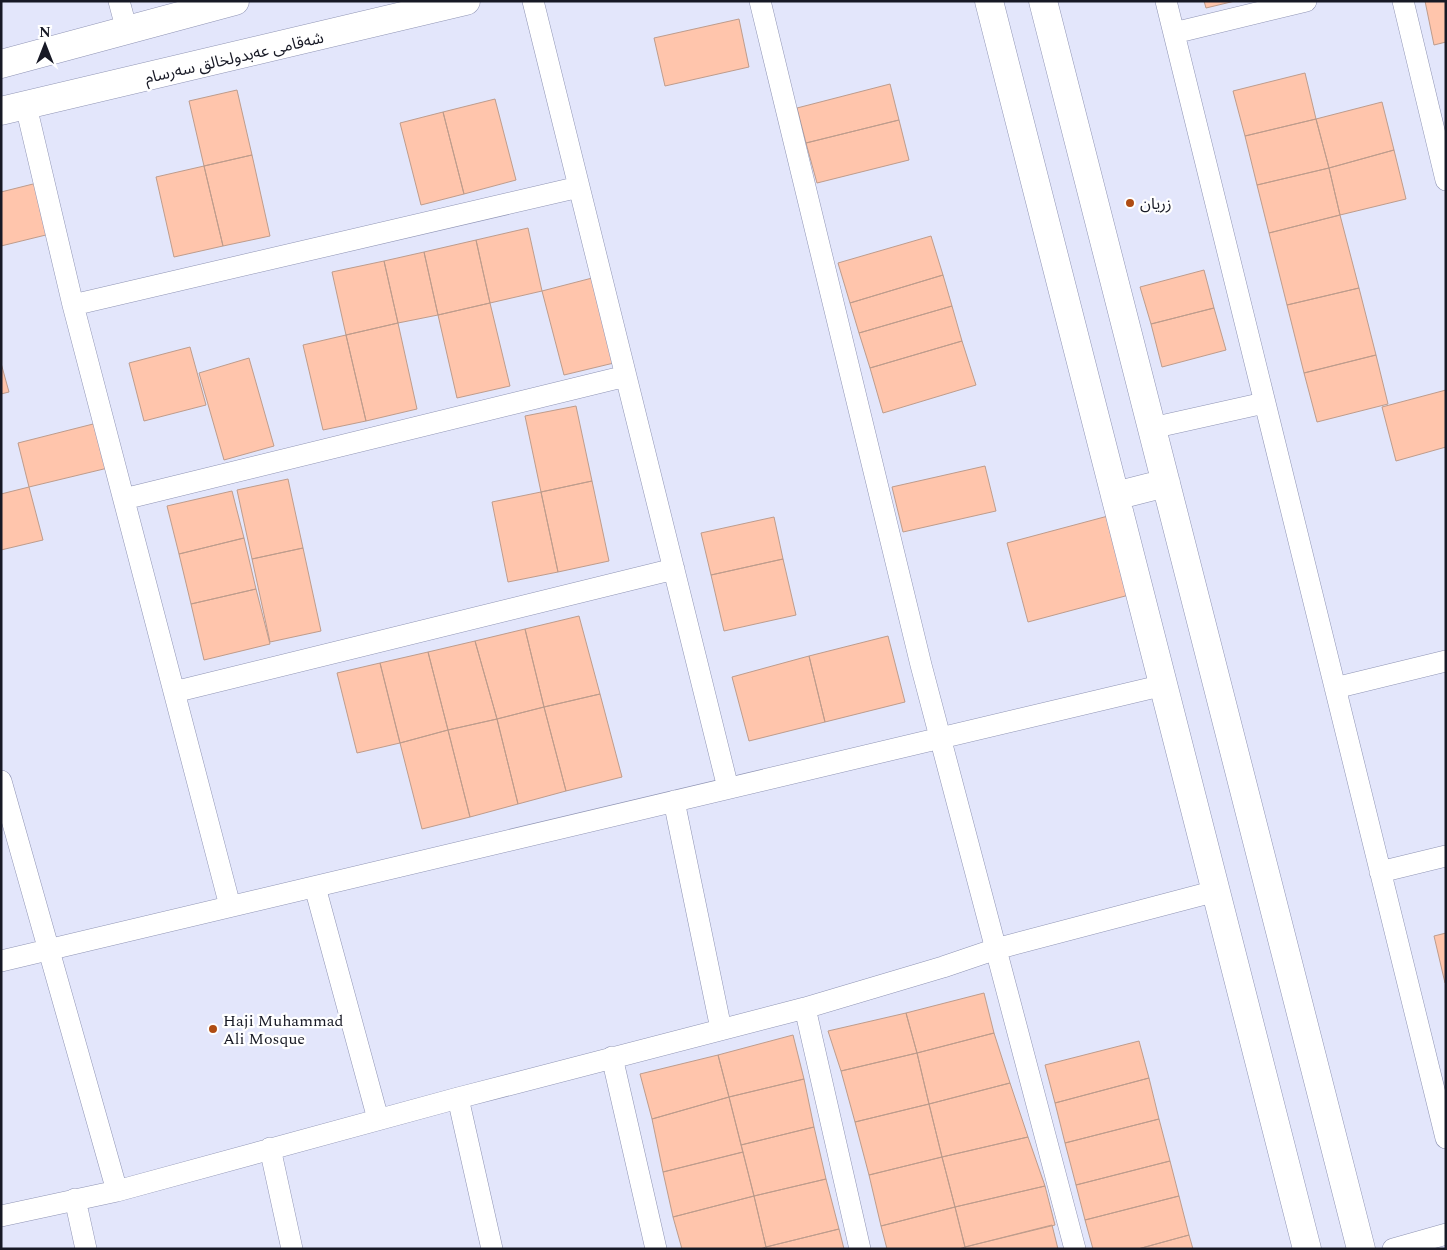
<svg xmlns="http://www.w3.org/2000/svg" width="1447" height="1250" viewBox="0 0 1447 1250" font-family="Spectral,'Noto Sans Arabic',serif">
<style>
.building{fill:#ffc5ac;stroke:#be9c8c}
.lines{fill:none;stroke-linecap:round;stroke-linejoin:round}
.street-casing{stroke:#8f94b4;stroke-width:22}
.secondary-casing{stroke:#8f94b4;stroke-width:29}
.street{stroke:#fff;stroke-width:21}
.secondary{stroke:#fff;stroke-width:28}
.poi-dot{fill:#af4c13;stroke:#fff;stroke-width:2}
.labels{text-anchor:middle;stroke-width:4.5;stroke-linejoin:round;paint-order:stroke}
.street-label{font-size:16px;fill:#171925;stroke:#fff}
.poi-label{font-size:16px;fill:#171925;stroke:#fff;text-anchor:start}
</style>
<rect width="100%" height="100%" fill="#e3e6fb"/>
<path class="building" d="M1204 1H1235L1206 8Z
M1425 1H1446V42L1434 45Z
M739 19 749 67 665 86 654 38Z
M1305 73 1316 119 1245 136 1233 91Z
M890 84 899 120 806 143 797 108Z
M237 90 252 155 204 166 189 101Z
M495 99 516 180 464 194 443 112Z
M1382 102 1394 150 1329 168 1316 119Z
M443 112 464 194 421 205 400 123Z
M1316 119 1329 168 1257 185 1245 136Z
M899 120 909 160 817 183 806 143Z
M1394 150 1406 199 1340 215 1329 168Z
M252 155 270 236 223 246 204 166Z
M204 166 223 246 174 257 156 177Z
M1329 168 1340 215 1269 233 1257 185Z
M41 182 54 233 1 246V192Z
M1340 215 1359 288 1287 305 1269 233Z
M528 228 542 291 490 303 476 240Z
M931 236 943 275 850 303 838 263Z
M476 240 490 303 438 315 424 252Z
M424 252 438 315 398 323 384 261Z
M384 261 398 323 346 335 332 272Z
M1204 270 1214 308 1151 324 1140 287Z
M943 275 952 306 859 333 850 303Z
M596 277 618 362 564 375 542 291Z
M1359 288 1376 355 1304 373 1287 305Z
M490 303 510 386 457 398 438 315Z
M952 306 962 341 870 368 859 333Z
M1214 308 1226 350 1162 367 1151 324Z
M398 323 417 409 366 421 346 335Z
M346 335 366 421 323 430 303 345Z
M962 341 976 385 883 413 870 368Z
M190 347 206 405 144 421 129 363Z
M1376 355 1388 404 1317 422 1304 373Z
M249 358 274 446 224 460 199 373Z
M1 363 9 392 1 394Z
M1446 390V447L1396 461 1382 407Z
M576 406 592 481 541 492 525 416Z
M101 422 112 467 29 487 18 443Z
M985 466 996 511 903 532 892 487Z
M288 479 303 548 252 559 237 490Z
M592 481 609 561 558 572 541 492Z
M29 487 43 540 1 550V494Z
M232 491 244 538 179 554 167 506Z
M541 492 558 572 508 582 492 502Z
M1108 516 1129 595 1028 622 1007 543Z
M774 517 783 559 711 575 701 533Z
M244 538 256 589 191 604 179 554Z
M303 548 321 631 270 642 252 559Z
M783 559 796 615 724 631 711 575Z
M256 589 270 644 204 660 191 604Z
M579 616 600 694 544 707 525 629Z
M525 629 544 707 497 719 475 641Z
M888 636 905 702 825 722 809 656Z
M475 641 497 719 448 730 428 652Z
M428 652 448 730 400 743 380 663Z
M809 656 825 722 749 741 732 677Z
M380 663 400 743 357 753 337 673Z
M600 694 622 777 566 791 544 707Z
M544 707 566 791 518 804 497 719Z
M497 719 518 804 470 817 448 730Z
M448 730 470 817 422 829 400 743Z
M1446 933V983H1445L1434 936Z
M984 993 994 1033 917 1053 906 1013Z
M906 1013 917 1053 841 1071 828 1031Z
M994 1033 1010 1083 929 1104 917 1053Z
M793 1035 804 1079 729 1097 718 1055Z
M1139 1041 1149 1078 1055 1103 1045 1065Z
M917 1053 929 1104 855 1122 841 1071Z
M718 1055 729 1097 652 1119 640 1074Z
M1149 1078 1159 1119 1065 1143 1055 1103Z
M804 1079 814 1127 741 1145 729 1097Z
M1010 1083 1028 1137 942 1157 929 1104Z
M729 1097 743 1152 663 1172 652 1119Z
M929 1104 942 1157 869 1175 855 1122Z
M1159 1119 1170 1161 1076 1185 1065 1143Z
M814 1127 826 1179 754 1196 741 1145Z
M1028 1137 1045 1186 955 1207 942 1157Z
M743 1152 754 1196 673 1217 663 1172Z
M942 1157 955 1207 881 1226 869 1175Z
M1170 1161 1179 1196 1085 1220 1076 1185Z
M826 1179 839 1229 766 1247 754 1196Z
M1045 1186 1055 1225 965 1247 955 1207Z
M754 1196 766 1247 760 1249H682L673 1217Z
M1179 1196 1189 1235 1138 1249H1093L1085 1220Z
M955 1207 965 1247 959 1249H887L881 1226Z
M1052 1225 1058 1249H965V1247Z
M839 1229 844 1249H767L766 1247Z
M1189 1235 1193 1249H1138Z"/>
<g class="lines">
<defs>
<path id="street" d="M119 1 127 31
M533 1 728 788
M760 1 921 665 1075 1249
M1166 1 1446 1138
M1403 1 1446 180
M1174 33 1306 1
M26 106 73 305 230 906
M73 305 579 187
M1152 428 1264 403
M124 499 626 376
M1335 688 1446 661
M174 692 674 569
M1 781 117 1191
M674 801 721 1029
M1380 872 1446 856
M315 887 378 1119
M1 961 1164 685
M805 1008 860 1249
M612 1057 656 1249
M458 1098 492 1249
M270 1148 292 1249
M75 1199 86 1249
M1 1216 117 1191 458 1098 805 1008 943 967 996 949 1216 891
M1393 1249 1446 1234"/>
<path id="secondary" d="M989 1 1307 1249
M1043 1 1361 1249
M1 64 235 1
M1 111 466 1
M1115 496 1166 483"/>
</defs>
<use href="#street" class="street-casing"/>
<use href="#secondary" class="secondary-casing"/>
<use href="#street" class="street"/>
<use href="#secondary" class="secondary"/>
</g>
<g class="poi-dot">
<circle cx="1130" cy="203" r="5"/>
<circle cx="213" cy="1029" r="5"/>
</g>
<g class="labels">
<g class="street-label">
<text transform="translate(234 57) rotate(-13)" y="6">شەقامی عەبدولخالق سەرسام</text>
</g>
<g class="poi-label">
<text x="1140" y="209">زریان</text>
<text x="223" y="1026">Haji Muhammad<tspan x="223" dy="18">Ali Mosque</tspan></text>
</g>
</g>
<rect width="1447" height="1250" fill="none" stroke="#171925" stroke-width="5"/>
<g transform="translate(45 45)" stroke="#ffffff" stroke-width="4" paint-order="stroke">
<path d="M0-4L9 19L0 12L-9 19Z" fill="#171925"/>
<text y="-8" font-size="14" font-weight="bold" text-anchor="middle" fill="#171925">N</text>
</g>
</svg>
